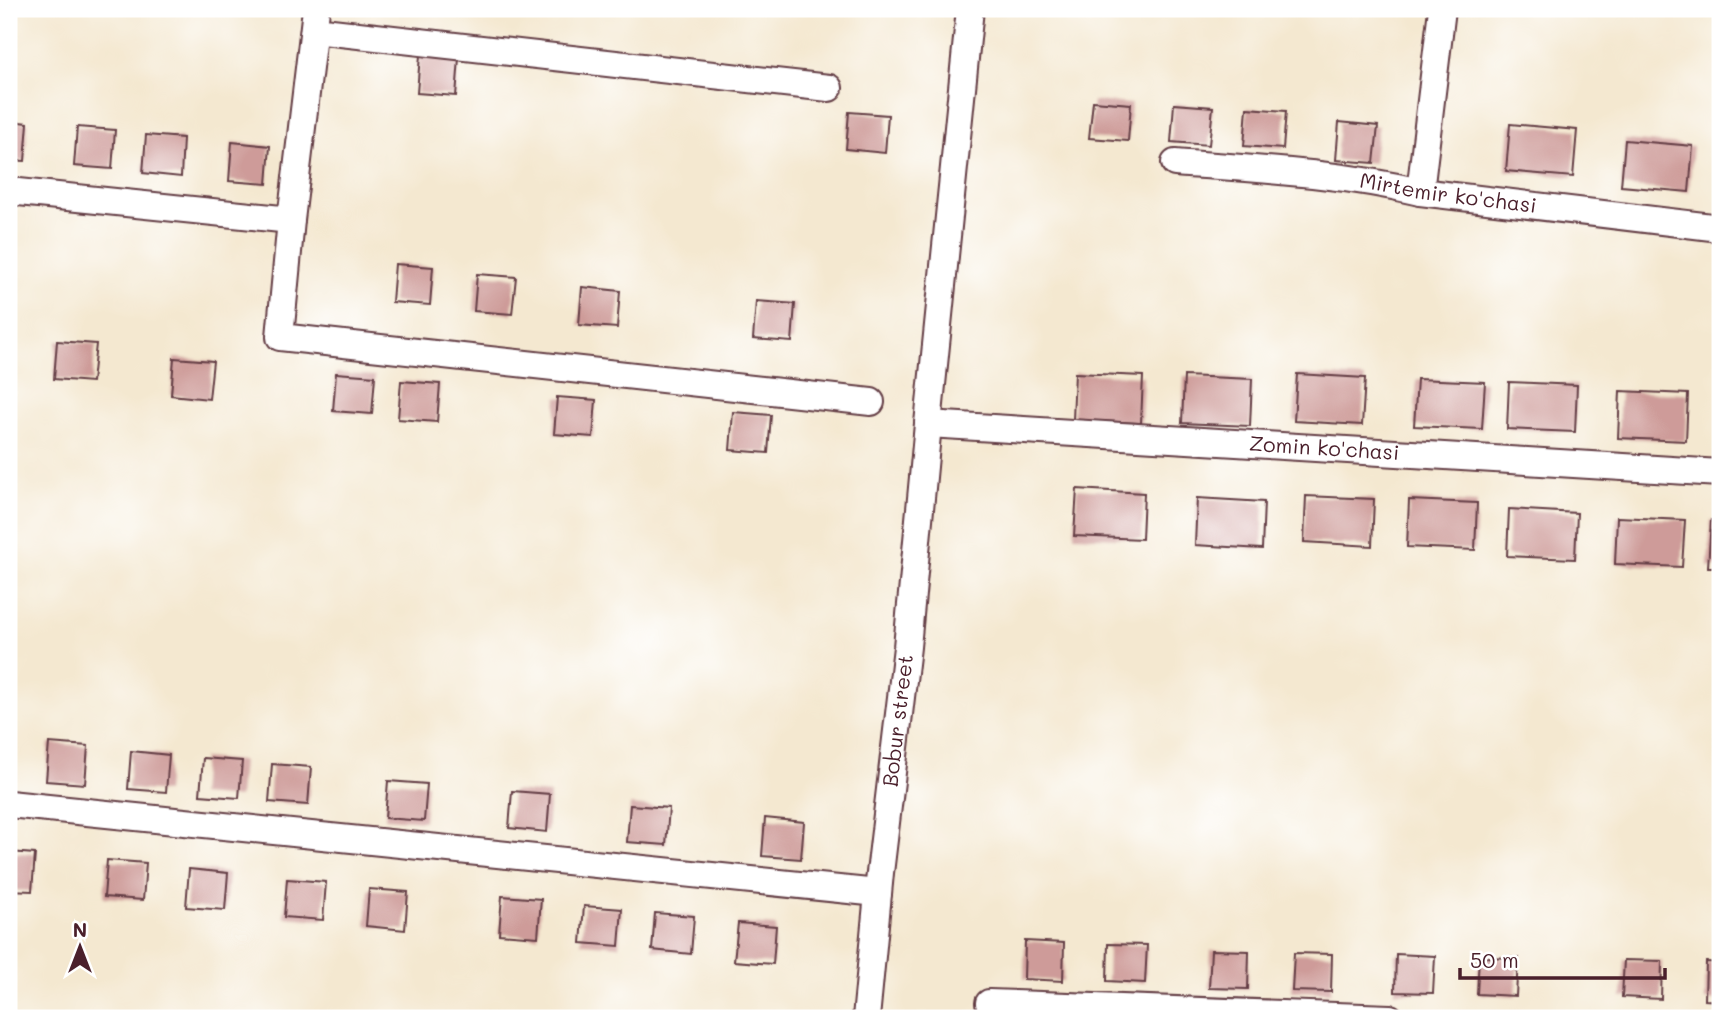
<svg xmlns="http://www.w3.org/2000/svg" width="1729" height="1027" viewBox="0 0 1729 1027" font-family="Mali,sans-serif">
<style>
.building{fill:#ce9b99}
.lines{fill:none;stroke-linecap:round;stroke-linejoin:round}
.minor-casing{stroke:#643d44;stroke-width:30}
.minor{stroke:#fff;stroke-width:26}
.labels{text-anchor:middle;stroke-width:6;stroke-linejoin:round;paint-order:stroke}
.street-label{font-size:21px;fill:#4a1f2b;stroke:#fff}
</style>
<rect width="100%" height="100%" fill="#fff"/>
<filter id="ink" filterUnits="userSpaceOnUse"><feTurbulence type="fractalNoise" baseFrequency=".0143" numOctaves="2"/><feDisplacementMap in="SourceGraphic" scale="14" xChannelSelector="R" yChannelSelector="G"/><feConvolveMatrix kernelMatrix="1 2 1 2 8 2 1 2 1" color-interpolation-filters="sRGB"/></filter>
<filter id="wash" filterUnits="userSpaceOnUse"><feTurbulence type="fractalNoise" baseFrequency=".00686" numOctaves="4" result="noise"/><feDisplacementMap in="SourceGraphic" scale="28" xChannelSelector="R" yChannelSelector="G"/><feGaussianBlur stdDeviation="1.57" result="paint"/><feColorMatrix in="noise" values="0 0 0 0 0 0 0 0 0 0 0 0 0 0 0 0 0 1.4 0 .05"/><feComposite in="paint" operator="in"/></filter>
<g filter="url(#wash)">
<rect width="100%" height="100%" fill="#f4e8d0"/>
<g id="blocks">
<path class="building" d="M1677 9H1718L1717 15Z
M420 55 459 58 456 96 417 93Z
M1093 101 1131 104 1128 141 1089 138Z
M1174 104 1213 107 1209 145 1171 142Z
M1247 108 1286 111 1283 149 1244 146Z
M849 112 888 115 885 153 846 149Z
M9 121 28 123 25 161 9 160Z
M1339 122 1378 126 1374 163 1336 160Z
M1510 124 1577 130 1573 177 1506 171Z
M77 127 115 130 112 169 74 166Z
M146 135 183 138 181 177 143 173Z
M1625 140 1693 146 1689 192 1621 186Z
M232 142 270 146 267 184 229 181Z
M395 264 433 267 430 305 392 302Z
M477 274 516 277 512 314 474 311Z
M582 287 620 291 617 328 579 325Z
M756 301 795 304 792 342 753 339Z
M57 341 96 344 92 382 54 379Z
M174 358 213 361 209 399 171 395Z
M336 373 375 376 372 414 333 411Z
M1075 373 1143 376 1141 423 1073 420Z
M1297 374 1365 378 1362 425 1294 421Z
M1184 376 1252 379 1250 426 1182 423Z
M1417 379 1485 382 1482 429 1414 426Z
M401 381 440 384 437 422 398 419Z
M1509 382 1577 385 1575 432 1507 429Z
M1620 391 1688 394 1686 441 1618 438Z
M557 397 596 400 593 437 554 434Z
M733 412 771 415 768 453 730 450Z
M1077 489 1144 493 1142 539 1074 536Z
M1306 496 1374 499 1372 546 1304 542Z
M1197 498 1264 502 1262 549 1195 545Z
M1409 500 1477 503 1475 550 1407 547Z
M1509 509 1577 513 1575 559 1507 556Z
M1617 517 1685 520 1682 567 1615 564Z
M1711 520 1720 521V567H1708Z
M49 743 88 746 85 784 46 781Z
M131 751 169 755 166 792 128 789Z
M203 758 242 761 239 798 200 795Z
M272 764 311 767 308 805 269 802Z
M388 781 427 784 424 821 385 818Z
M512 791 550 794 547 832 509 828Z
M630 805 669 808 666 845 627 842Z
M765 818 804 822 801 859 762 856Z
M9 852 35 854 32 891 9 890Z
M107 860 146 863 143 900 104 897Z
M189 869 228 873 225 910 186 907Z
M287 879 326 882 323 920 284 917Z
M369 889 408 892 405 930 366 926Z
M502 896 541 899 538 937 499 934Z
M584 906 622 909 619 946 581 943Z
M655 913 694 916 691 954 652 950Z
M738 923 776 926 773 964 734 961Z
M1025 941 1064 943 1063 981 1024 979Z
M1108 944 1147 945 1145 983 1107 981Z
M1211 950 1249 951 1248 989 1209 988Z
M1294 953 1332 954 1331 992 1292 991Z
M1396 954 1435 956 1433 993 1395 992Z
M1479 957 1518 958 1516 996 1477 994Z
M1624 960 1662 961 1661 999 1622 997Z
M1706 962 1720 963V1001L1705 1000Z"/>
</g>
</g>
<g filter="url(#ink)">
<use href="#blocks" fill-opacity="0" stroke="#643d44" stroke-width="2"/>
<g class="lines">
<defs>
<g id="minor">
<path d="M314 30 829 88"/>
<path id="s1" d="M1175 163C1257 169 1340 173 1420 192L1720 228"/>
<path d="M9 191 291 220 280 337 871 402"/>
<path d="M1420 192 1442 9"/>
<path d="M291 220 316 9"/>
<path id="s2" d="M928 424 1720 473"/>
<path d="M9 804 878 893"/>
<path d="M989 1003 1390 1018"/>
<path id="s3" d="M866 1018 880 873 907 647 928 424 970 9"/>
</g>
</defs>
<use href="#minor" class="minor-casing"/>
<use href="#minor" class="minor"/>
</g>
</g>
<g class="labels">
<g class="street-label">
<text dy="7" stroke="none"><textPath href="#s1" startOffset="275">Mirtemir ko'chasi</textPath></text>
<text dy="7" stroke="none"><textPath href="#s2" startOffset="397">Zomin ko'chasi</textPath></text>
<text dy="7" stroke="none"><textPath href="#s3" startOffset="299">Bobur street</textPath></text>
</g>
</g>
<rect width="1729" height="1027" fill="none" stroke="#fff" stroke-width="35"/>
<g transform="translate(80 947)" stroke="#ffffff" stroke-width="5" paint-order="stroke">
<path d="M0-5L12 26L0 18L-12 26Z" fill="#4a1f2b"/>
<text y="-10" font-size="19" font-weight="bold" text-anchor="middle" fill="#4a1f2b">N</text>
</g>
<path d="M1460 968v10h205v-10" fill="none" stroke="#4a1f2b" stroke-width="3.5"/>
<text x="1470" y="968" font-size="21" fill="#4a1f2b" stroke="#ffffff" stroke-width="5" paint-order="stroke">50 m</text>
</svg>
